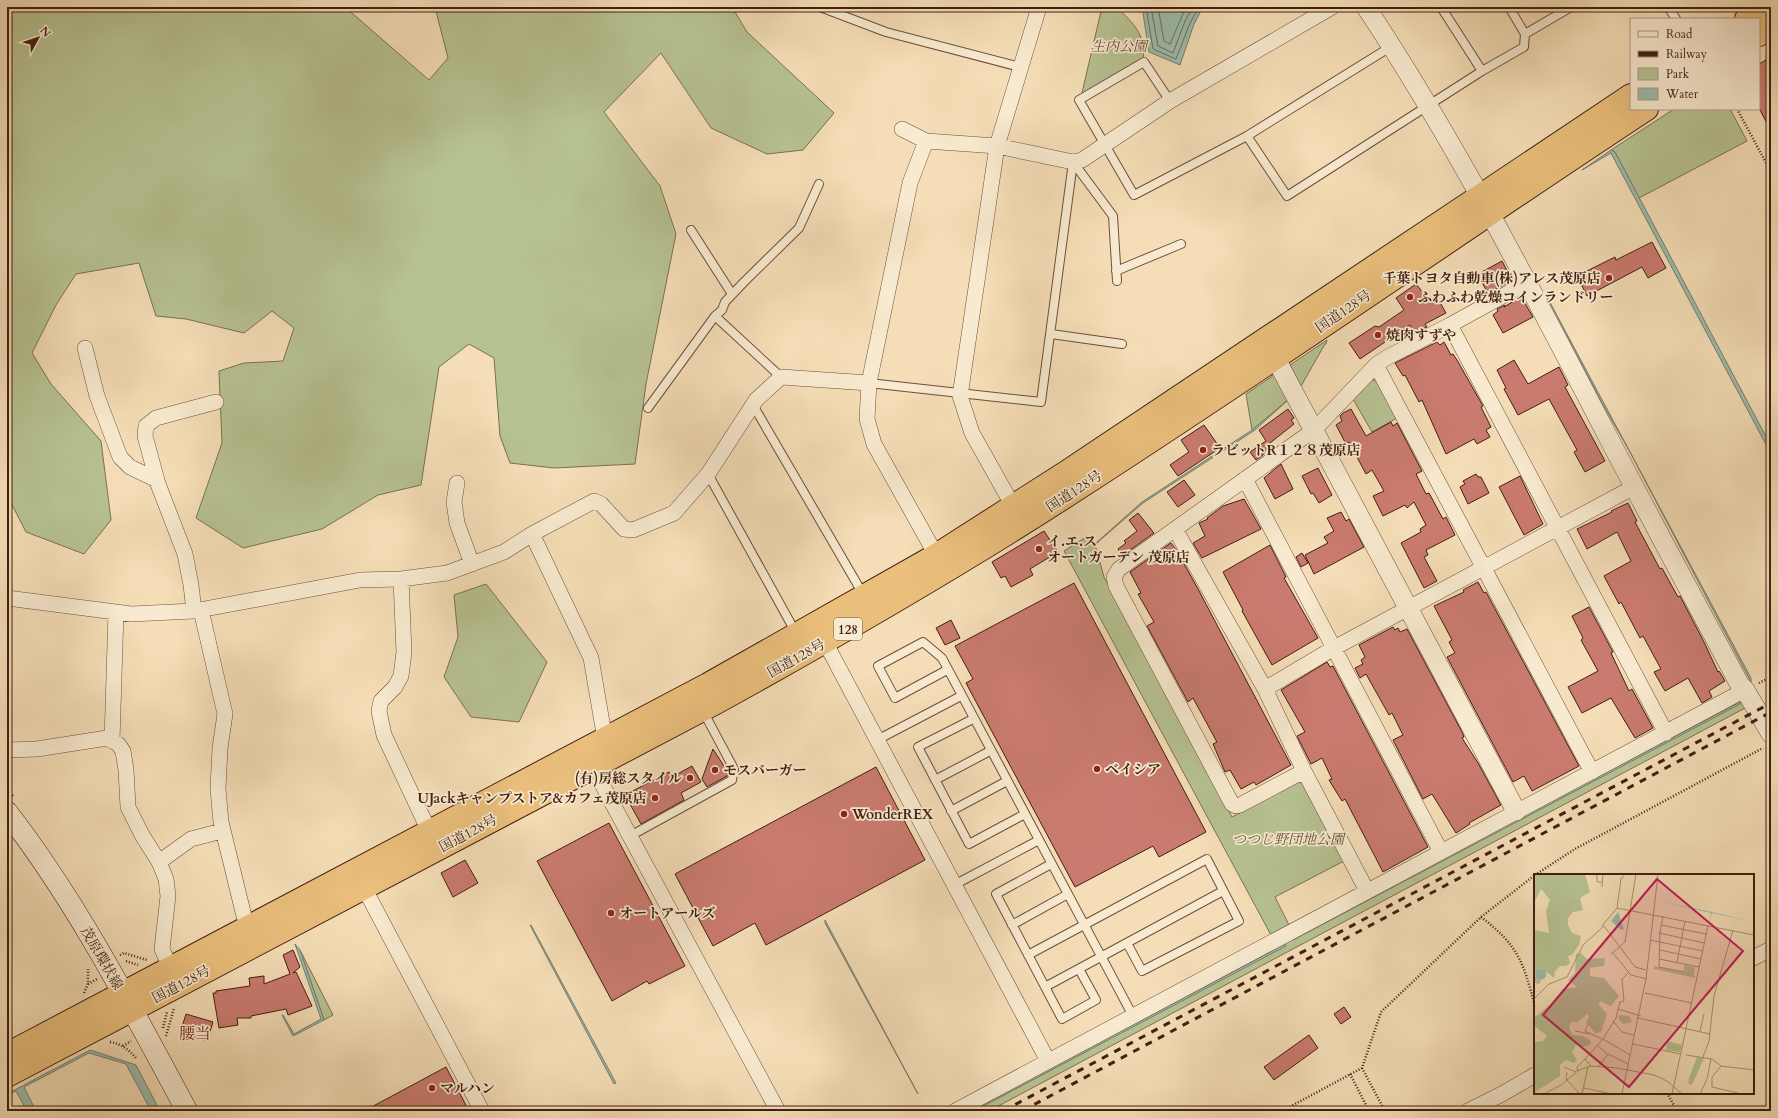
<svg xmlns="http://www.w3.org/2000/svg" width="1778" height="1118" viewBox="0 0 1778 1118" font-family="Cardo,'Noto Serif JP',serif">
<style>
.green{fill:#b7c292;stroke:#7c7052}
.water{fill:#9cbcac;stroke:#787d6e}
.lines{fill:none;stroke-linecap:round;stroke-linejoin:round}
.shore{stroke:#6e6d5e;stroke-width:1}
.building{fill:#ca7b6f;stroke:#411e11}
.service-casing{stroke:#6e4e3a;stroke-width:10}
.minor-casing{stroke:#6e4e3a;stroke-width:16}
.tertiary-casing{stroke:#6e4e3a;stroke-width:20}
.secondary-casing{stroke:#411e11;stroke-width:22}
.trunk-casing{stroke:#411e11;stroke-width:24}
.path{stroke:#411e11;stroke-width:2.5;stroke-dasharray:1 2;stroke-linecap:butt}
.service{stroke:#f8ead0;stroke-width:8}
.minor{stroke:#f8ead0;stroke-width:15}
.tertiary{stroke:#f8ead0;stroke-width:19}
.secondary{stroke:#f8ead0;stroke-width:21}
.trunk{stroke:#eabf7c;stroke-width:22}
.rail{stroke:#411e11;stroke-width:3;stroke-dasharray:7 7;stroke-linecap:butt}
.poi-dot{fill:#8f2418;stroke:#f8ead0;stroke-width:1.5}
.labels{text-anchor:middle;stroke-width:3.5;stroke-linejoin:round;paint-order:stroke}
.shield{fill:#f8ead0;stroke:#785b4a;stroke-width:1}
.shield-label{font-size:13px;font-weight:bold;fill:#411e11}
.park-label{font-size:14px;font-style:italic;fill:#644f38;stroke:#f8ead0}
.poi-label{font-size:14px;font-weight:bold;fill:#411e11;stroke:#f8ead0;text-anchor:start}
.street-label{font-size:14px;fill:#411e11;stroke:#f8ead0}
.quarter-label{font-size:16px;fill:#7a1f14;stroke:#f8ead0}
.inset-road{fill:none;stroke:#ad9175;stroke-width:1}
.view{fill:#c2185b;fill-opacity:0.15;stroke:#c2185b;stroke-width:2}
.inset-edge{fill:none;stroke:#411e11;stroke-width:2}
</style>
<rect width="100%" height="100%" fill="#f5deb7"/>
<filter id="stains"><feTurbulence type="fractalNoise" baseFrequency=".005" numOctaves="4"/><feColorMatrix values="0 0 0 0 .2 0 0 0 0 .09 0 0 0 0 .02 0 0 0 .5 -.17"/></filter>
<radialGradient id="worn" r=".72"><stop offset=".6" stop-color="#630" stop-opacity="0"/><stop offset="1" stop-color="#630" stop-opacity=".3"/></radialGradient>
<path class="green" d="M7 7H345L429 80 448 58 435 7H732L747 32 834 113 803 150 767 154 711 128 661 53 604 112 660 186 676 234 646 384 635 464 554 468 510 463 500 436 494 358 469 344 439 367 421 485 378 495 322 529 243 548 196 518 222 443 219 371 244 363 283 361 294 328 272 311 244 333 186 319 156 316 139 263 76 274 56 305 32 353 51 384 101 441 111 520 84 554 26 532 7 495Z
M1102 7H1116C1133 22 1147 36 1143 61L1081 97Z
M1674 109H1730L1747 141 1639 198 1615 152 1611 150Z
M1327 340 1326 344H1325L1301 386 1290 365Z
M1274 375 1288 400 1252 430 1246 394Z
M1372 380H1377L1397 418 1372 432 1353 399Z
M1086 537 1096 548 1104 577 1232 817 1298 782 1302 783 1344 861 1275 897 1289 925 1271 935 1064 551Z
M486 584 547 662 519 722 471 717 444 677 458 637 454 595Z
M1738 700H1740L1747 707 989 1111H973Z
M300 950 333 1015 324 1020Z"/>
<path class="water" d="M1142 7H1203L1194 24 1180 65 1149 52Z
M1611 150 1615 152 1771 446V454L1612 155 1611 153 1582 170Z
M1546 295 1751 678V682L1630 452 1602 403Z
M1288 400 1255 430 1143 503 1098 542 1094 548 1097 542 1142 502 1252 430Z
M1740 702V704L1293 940 1336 915Z
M825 920 918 1094 825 923Z
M530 925H531L616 1083 614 1084Z
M295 944 300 950 324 1020 293 1036 282 1015H283L294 1034 321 1019Z
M1285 944 1286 946 974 1111H971Z
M90 1050 136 1065 160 1111H151L126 1064 89 1053 24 1087 36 1111H27L16 1091 7 1096V1094Z"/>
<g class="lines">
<path class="shore" d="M1146 7 1153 49 1176 59 1190 23 1199 7
M1151 7 1158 46 1173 53 1185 21 1193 7
M1158 7 1164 41 1170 44 1186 7"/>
</g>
<path class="building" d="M1771 57V131L1759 108V64Z
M1652 242 1666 268 1648 278 1642 267 1587 296 1577 276 1615 257 1616 260Z
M1502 261 1511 278 1510 281 1488 294 1478 274Z
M1416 284 1431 303 1438 299 1446 313 1425 324 1427 327 1414 333 1410 325 1360 359 1349 343 1375 326 1379 327 1404 310 1396 298Z
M1519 298 1521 301 1523 300 1533 317 1503 333 1493 315 1498 311 1497 309 1505 305 1504 307Z
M1437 342 1440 345 1444 342 1451 355 1453 354 1457 360 1483 406 1481 407 1491 427 1486 430 1490 437 1477 444 1474 439 1446 454 1422 400 1419 402 1405 375 1403 376 1395 363Z
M1514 360 1528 384 1559 367 1568 385 1565 387 1605 461 1585 472 1574 452 1577 450 1549 399 1518 415 1504 389 1506 388 1497 370Z
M1288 409 1294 418 1291 420 1294 424 1270 443 1263 455 1256 460 1250 452 1266 441 1259 430Z
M1351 409 1366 436 1391 422 1393 426 1397 423 1422 471 1416 474 1426 494 1429 493 1443 519 1446 517 1455 535 1426 550 1428 555 1424 557 1437 581 1424 588 1401 543 1421 532 1420 529 1426 525 1414 502 1407 508 1405 505 1383 516 1373 496 1384 491 1372 470 1366 474 1349 442 1346 444 1336 425 1342 421 1340 416 1343 413Z
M1204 425 1220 448 1178 476 1170 465 1189 452 1181 440Z
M1281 464 1293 489 1275 499 1264 478Z
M1318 468 1332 495 1319 503 1313 493 1311 494 1302 476Z
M1476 474 1478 477H1481L1489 493 1468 504 1460 487 1465 484 1463 481Z
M1520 476 1543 524 1524 535 1499 487Z
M1184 480 1195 495 1178 507 1167 492Z
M1244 499 1261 529 1202 558 1193 543 1205 536 1199 523 1208 519 1207 518 1223 506Z
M1628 503 1637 521 1635 522 1660 569 1662 568 1678 597 1680 596 1704 642 1718 672 1719 671 1725 681 1709 691 1712 697 1702 703 1688 678 1665 691 1654 672 1661 669 1643 636 1640 638 1621 602 1619 604 1604 576 1631 561 1617 532 1587 549 1577 529 1612 512 1611 511Z
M1341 512 1346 521 1349 519 1364 547 1314 574 1305 555 1328 543 1324 537 1334 531 1327 518Z
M1138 513 1154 533 1122 556 1118 549 1126 543 1124 541 1137 531 1129 520Z
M1044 531 1058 552 1030 569 1033 575 1011 587 1005 576 1001 578 992 562Z
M1171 543 1177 551 1198 589 1291 765 1256 785 1254 782 1241 789 1230 770 1225 772 1213 744 1217 742 1193 698 1188 702 1147 626 1154 622 1138 594 1141 593 1130 572Z
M1270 545 1286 577 1284 578 1318 638 1272 665 1242 611 1243 610 1223 572Z
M1302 553 1308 563 1301 567 1296 557Z
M1478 582 1484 593 1486 592 1579 766 1532 791 1524 776 1513 782 1447 657 1455 653 1449 642 1452 640 1434 606 1464 592 1463 590Z
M1074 583 1206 832 1159 857 1153 846 1075 887 966 683 973 679 955 646Z
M1589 607 1613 652 1611 653 1629 691 1632 689 1653 728 1635 738 1611 698 1582 713 1568 687 1598 671 1581 640 1583 638 1572 616Z
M951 620 960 638 945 645 936 628Z
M1393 627 1395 630 1398 628 1400 632 1407 629 1462 732 1464 737 1462 738 1478 763 1501 805 1469 823 1470 824 1456 833 1432 794 1423 799 1393 740 1403 735 1392 713 1389 715 1366 674 1360 678 1355 668 1363 664 1361 660 1365 657 1359 645Z
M1327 662 1330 667 1333 666 1428 847 1383 872 1345 799 1342 801 1329 780 1332 779 1322 758 1311 764 1297 736 1305 732 1281 690Z
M713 749 728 772 727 776 707 787 702 779Z
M692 766 701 782 681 793 684 800 641 824 625 795 669 772 672 777Z
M876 767 925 860 766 945 755 923 713 946 675 874Z
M609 823 685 966 649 984 647 981 612 1001 537 861Z
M465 860 478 883 453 897 441 873Z
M293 950 300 967 293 973 296 972 312 1006 288 1015 286 1009 251 1016V1018H237L238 1025 219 1028 213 993H216V991L250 986 249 978 264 976V984L290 974 283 955Z
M1344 1007 1351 1017 1341 1024 1334 1014Z
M186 1014 213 1022 207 1041 180 1033Z
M1309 1035 1318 1048 1274 1080 1264 1067Z
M446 1067 469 1111H364Z"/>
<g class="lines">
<defs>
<path id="service" d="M820 7 886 32 1020 67
M1441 7 1482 71
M1668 7 1676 19
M1525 34 1571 7
M1170 101 1144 62 1079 100 1134 195 1247 136 1392 46
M1247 136 1287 196 1482 71 1524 47 1525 34 1509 7
M1073 162 1113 216 1117 281
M691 230 732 294
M1116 271 1181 244
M1051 334 1122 344
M781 377 715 316 722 310 725 302 744 282 799 228 819 184
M869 383 1041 402 1073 162
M753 405 863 594
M648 408 715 316
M708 474 796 633
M947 670 895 698 878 666 923 642 942 658 1133 1016
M973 719 918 747 969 844 1025 814
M877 740 961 696
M935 780 990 751
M951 811 1007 781
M630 836 732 780 734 769 703 711
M1051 864 996 894 1062 1019 1096 1000 1079 969
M954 885 1039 840
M1012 925 1068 894
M1028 955 1207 859 1239 921 1142 971 1127 943
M1045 987 1223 891"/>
<path id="minor" d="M902 129 926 141 997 146 1073 162 1082 160 1170 101 1332 7
M926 141 910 183 869 383 867 419 874 444 940 562
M1450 325 1666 733
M85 348 97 396 120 457 130 467 157 480
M1376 365 1592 772
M1245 479 1441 852
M457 483 454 502 457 523 472 564
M1013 506 972 433 960 396 997 146 1039 7
M1175 529 1265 689 1304 771 1367 891
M532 534 591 658 603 728 611 745
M401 579 404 652 401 676 395 687 381 701 379 711 384 735 429 831
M7 598 131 614 194 611 360 580 401 579 447 573 504 552 532 534 594 501 601 504 624 529 633 530 674 513 708 474 756 400 781 377 869 383
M201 610 225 714 220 748 218 789 221 822 244 916 248 926
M194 611 191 585 185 554 158 484 145 436 146 426 156 418 216 402
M825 642 1048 1061
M1265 689 1334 648 1634 487
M112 741 116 612
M7 750 37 749 107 738 118 744 123 751 126 770 128 807 142 835 159 862 166 879 168 896 162 949 170 967
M589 760 778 1111
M1304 771 1240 805 1236 806 1232 804 1116 586 1114 577 1119 569 1314 430 1376 365 1386 358 1450 325 1528 282
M159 862 191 839 222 831
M360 880 482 1111
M1753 958 1771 949
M955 1111 1745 690
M1468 1111 1502 1094 1535 1075"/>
<path id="tertiary" d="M1366 7C1456 143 1530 287 1605 431 1649 516 1695 601 1740 685L1745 690 1771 734
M1269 346 1516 811"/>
<path id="secondary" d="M7 812C78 904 132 1009 187 1111"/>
<path id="trunk" d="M1746 19 1765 7
M1759 35 1771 27
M7 1054 708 684 936 555 1066 472 1631 95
M7 1076 716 703C839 635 961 565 1079 488 1270 365 1457 234 1647 109"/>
</defs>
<use href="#service" class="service-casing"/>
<use href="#minor" class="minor-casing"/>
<use href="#tertiary" class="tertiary-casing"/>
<use href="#secondary" class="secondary-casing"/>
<use href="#trunk" class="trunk-casing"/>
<path class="path" d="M1737 109 1771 172
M1759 683 1771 677
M7 788 13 796
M1535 875 1575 849 1763 748
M1481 917C1519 946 1523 962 1535 1006
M120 955 124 953 147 960
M126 961 138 965
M88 984 97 979
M84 993 88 984V969
M163 1028 167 1012
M166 1036 174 1008
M110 1042C122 1044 129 1050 137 1059
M123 1046 131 1041
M1362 1068 1385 1111
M1350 1074 1369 1111
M1667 1093 1677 1111
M1282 1111 1362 1068 1381 1012 1481 917 1535 875"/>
<use href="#service" class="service"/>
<use href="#minor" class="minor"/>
<use href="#tertiary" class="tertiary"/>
<use href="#secondary" class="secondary"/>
<use href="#trunk" class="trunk"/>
<path class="rail" d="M1003 1111 1771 703
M1022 1111 1771 712"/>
</g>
<g class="poi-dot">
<circle cx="1609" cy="278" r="4"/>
<circle cx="1410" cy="297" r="4"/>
<circle cx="1378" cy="335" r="4"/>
<circle cx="1203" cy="450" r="4"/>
<circle cx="1039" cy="549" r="4"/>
<circle cx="1097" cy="769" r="4"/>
<circle cx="715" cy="770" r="4"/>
<circle cx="690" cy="778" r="4"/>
<circle cx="655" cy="798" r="4"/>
<circle cx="844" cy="814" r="4"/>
<circle cx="611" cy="913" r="4"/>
<circle cx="432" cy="1088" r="4"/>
</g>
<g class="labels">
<rect class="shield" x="834" y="618" width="28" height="22" rx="3"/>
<g class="shield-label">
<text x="848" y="634">128</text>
</g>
<g class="park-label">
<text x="1119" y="51">生内公園</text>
<text x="1288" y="844">つつじ野団地公園</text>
</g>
<g class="poi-label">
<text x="1601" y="283" text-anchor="end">千葉トヨタ自動車(株)アレス茂原店</text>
<text x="1418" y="302">ふわふわ乾燥コインランドリー</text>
<text x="1386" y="340">焼肉すずや</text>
<text x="1211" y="455">ラビットR１２８茂原店</text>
<text x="1047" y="546">イ.エ.ス<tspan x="1047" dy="16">オートガーデン 茂原店</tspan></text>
<text x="1105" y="774">ベイシア</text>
<text x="723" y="775">モスバーガー</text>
<text x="682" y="783" text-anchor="end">(有)房総スタイル</text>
<text x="647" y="803" text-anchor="end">UJackキャンプストア&amp;カフェ茂原店</text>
<text x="852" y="819">WonderREX</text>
<text x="619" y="918">オートアールズ</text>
<text x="440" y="1093">マルハン</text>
</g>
<g class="street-label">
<text transform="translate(1343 311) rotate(-34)" y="5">国道128号</text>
<text transform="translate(1074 491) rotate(-33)" y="5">国道128号</text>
<text transform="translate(796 658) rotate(-29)" y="5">国道128号</text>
<text transform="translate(468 833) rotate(-28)" y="5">国道128号</text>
<text transform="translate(102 958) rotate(60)" y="5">茂原環状線</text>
<text transform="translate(181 984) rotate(-28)" y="5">国道128号</text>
</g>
<g class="quarter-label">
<text x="195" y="1039">腰当</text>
</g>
</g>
<g transform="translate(1534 874)">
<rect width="220" height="220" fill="#f5deb7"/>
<path d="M0 0H51L56 18 46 24 49 36 39 38 34 44V51L38 59 47 62 45 71 38 81 34 82 36 89 32 92H26L21 97 20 104 8 94 1 98 7 106 6 110 0 109V56L15 59 12 37 16 26 7 15 0 29ZM47 79 53 85 71 84 70 92 56 94V102L70 104 85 122 77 132 66 127 65 131 73 140 67 158 61 159 52 148 55 143 53 140 43 149 38 147 35 153 38 161 49 162 56 166 57 170 51 173 42 171 38 178 43 186 40 189 32 186 26 191V202L1 218 0 168 9 167 13 162 0 151V144L18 129 29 115 43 113 34 106 41 99 42 80ZM120 92 151 99 153 92 161 93 160 101 162 104 120 95ZM85 141 95 142 98 148 89 150 84 144ZM133 167 148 171 146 178 132 176ZM163 183 170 184 158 211 154 210 155 204Z" fill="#b7c292"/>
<path d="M186 0 183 13 220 22 183 13 178 38 220 48 178 39 175 51 177 39 125 27 124 31 125 27 178 38 183 13 128 1 183 13ZM84 38 90 55 87 56 77 47ZM1.5 100a5.5 5.5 0 1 1 11 0a5.5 5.5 0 1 1-11 0Z" fill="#9cbcac"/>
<path class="inset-road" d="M63 0V8H69M68 13 69 0M83 34 220 61M129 42 126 58 125 93 150 98 152 91M127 51 172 60M68 52 83 34 87 5 91 0M125 59 170 69M116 66 169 77M126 76 167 85M79 79 97 101 113 105M77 80 91 68 102 0M125 85 165 93M143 88 151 47M111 119 158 129M0 125 15 110 33 103 49 71 70 52 101 93 112 96M84 135 107 142M104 144 176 160M79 147 88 158 100 161M54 150 51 157 68 165M41 157 56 160M166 157 170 140M69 165 96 181M99 170 147 180M63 171 73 180M152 181 178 185 187 192 220 196M169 183 175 167 180 122 199 56M51 185 69 165 82 144 86 128 90 127 88 105 94 99M65 192 74 180 94 190M187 192 178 203V213L208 220M30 193 42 198M44 197 43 193 51 185 57 192M33 198 32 205 46 220M50 214 78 220M10 220 27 211 45 196 57 192 83 194 120 201 133 207 148 220M48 220 54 193M88 220 112 105 124 0M138 220 174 52M166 220 173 205 177 185"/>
<path class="view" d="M123 5 209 77 95 213 9 141Z"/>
<rect width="220" height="220" class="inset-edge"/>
</g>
<rect width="1778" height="1118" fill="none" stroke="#f5deb7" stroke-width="24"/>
<rect x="8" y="8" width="1762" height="1102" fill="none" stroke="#411e11" stroke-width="2"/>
<rect x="12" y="12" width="1754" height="1094" fill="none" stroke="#411e11"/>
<rect x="1630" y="18" width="130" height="92" fill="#f8ead0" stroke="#af9884"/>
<rect x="1638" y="31" width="20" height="6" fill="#f8ead0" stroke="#af9884"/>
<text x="1666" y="38" font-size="12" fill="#411e11">Road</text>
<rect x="1638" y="51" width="20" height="6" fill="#411e11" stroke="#af9884"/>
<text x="1666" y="58" font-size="12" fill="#411e11">Railway</text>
<rect x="1638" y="68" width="20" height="12" fill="#b7c292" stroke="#af9884"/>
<text x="1666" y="78" font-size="12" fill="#411e11">Park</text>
<rect x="1638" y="88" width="20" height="12" fill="#9cbcac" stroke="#af9884"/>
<text x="1666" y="98" font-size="12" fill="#411e11">Water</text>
<g transform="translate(38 38) rotate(50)" stroke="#f8ead0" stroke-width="3" paint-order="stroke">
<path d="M0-3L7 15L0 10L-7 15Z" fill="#411e11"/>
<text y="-6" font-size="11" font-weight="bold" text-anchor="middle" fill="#411e11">N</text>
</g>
<rect width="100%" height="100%" filter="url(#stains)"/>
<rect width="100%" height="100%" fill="url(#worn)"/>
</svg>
